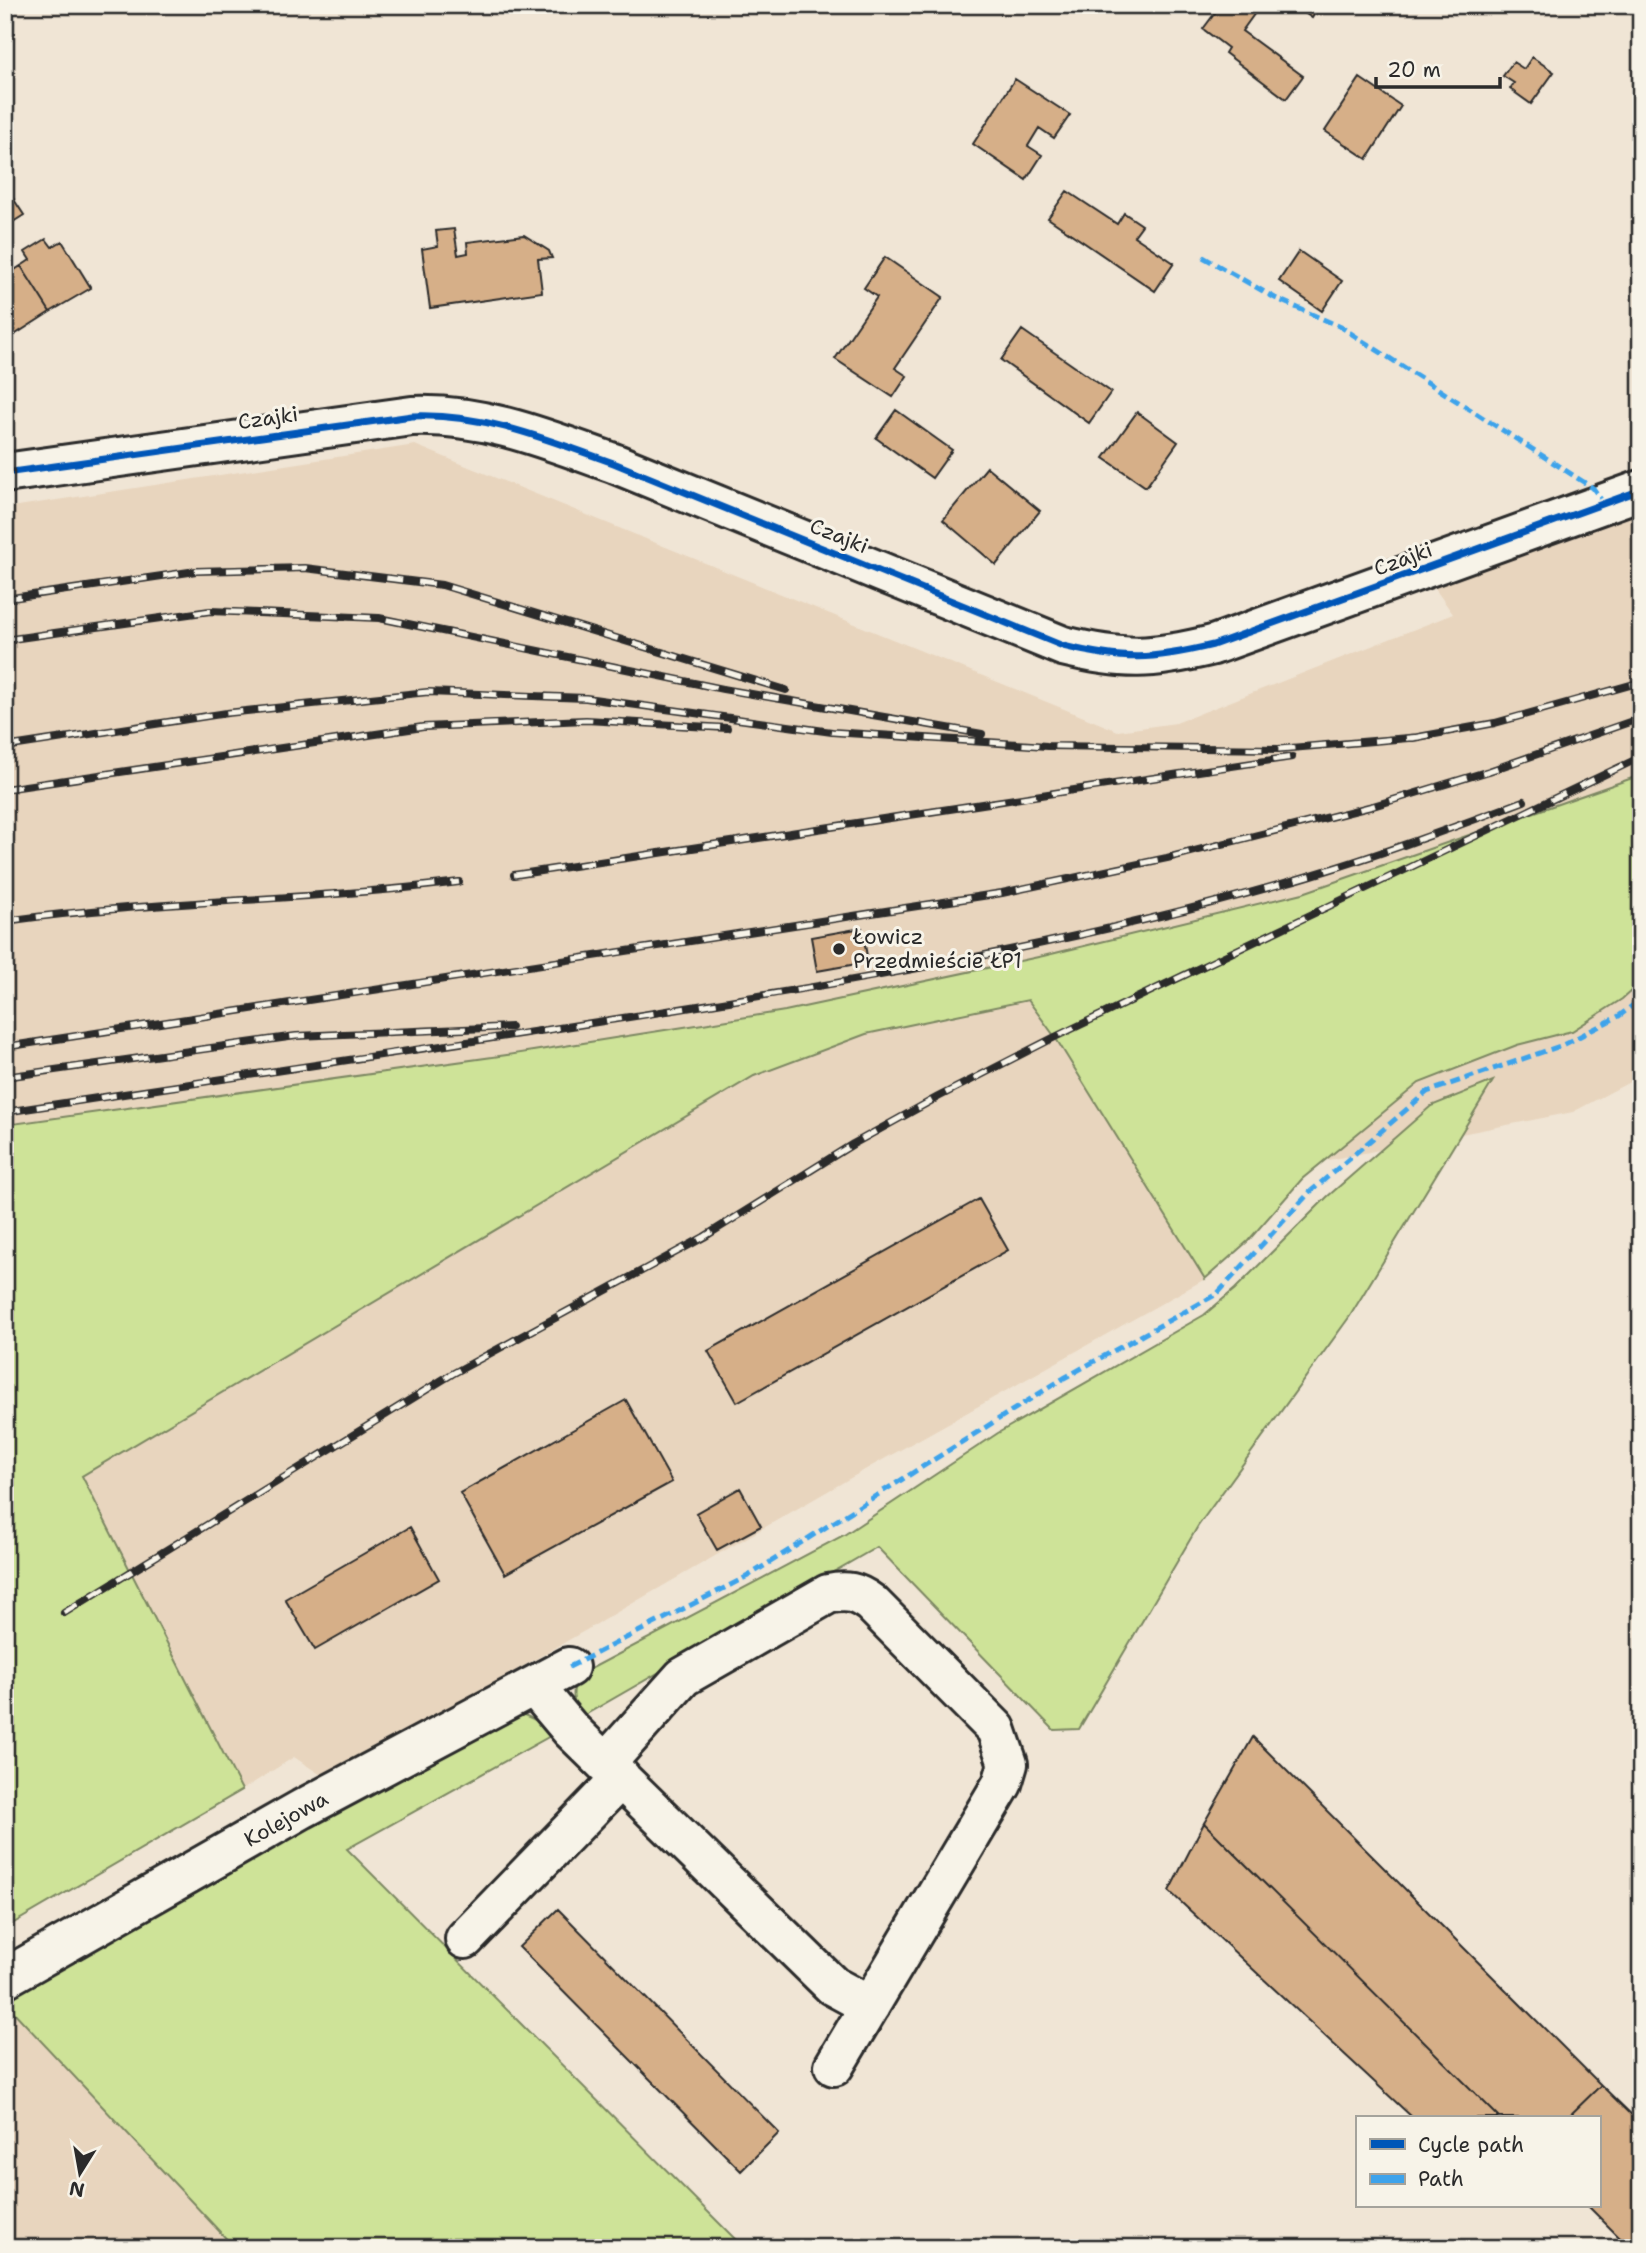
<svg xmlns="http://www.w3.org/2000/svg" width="1646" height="2253" viewBox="0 0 1646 2253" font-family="'Shantell Sans',sans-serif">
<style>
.built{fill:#e8d5be}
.green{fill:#cee398;stroke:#7c8762;stroke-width:2}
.building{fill:#d6af88;stroke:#2b2b2b;stroke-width:2}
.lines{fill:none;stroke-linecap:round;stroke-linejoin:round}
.minor-casing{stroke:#2b2b2b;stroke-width:44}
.minor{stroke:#f7f3e8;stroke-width:38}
.rail-casing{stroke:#2b2b2b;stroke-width:8}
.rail{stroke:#f7f3e8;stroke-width:5;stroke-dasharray:16;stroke-linecap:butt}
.quiet{stroke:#3ea3eb;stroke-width:5;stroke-dasharray:10 5;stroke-linecap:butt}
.cycleway-casing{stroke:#f7f3e8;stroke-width:11}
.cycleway{stroke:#0057b8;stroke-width:7}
.poi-dot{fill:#2b2b2b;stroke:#f7f3e8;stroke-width:2.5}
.labels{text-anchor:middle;stroke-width:6;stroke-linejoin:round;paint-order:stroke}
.street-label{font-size:21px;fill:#2b2b2b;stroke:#f7f3e8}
.poi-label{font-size:21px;fill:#2b2b2b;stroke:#f7f3e8;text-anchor:start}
</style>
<rect width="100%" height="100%" fill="#f0e5d5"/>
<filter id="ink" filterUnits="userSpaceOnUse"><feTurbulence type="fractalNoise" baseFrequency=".0143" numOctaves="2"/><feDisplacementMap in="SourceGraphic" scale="14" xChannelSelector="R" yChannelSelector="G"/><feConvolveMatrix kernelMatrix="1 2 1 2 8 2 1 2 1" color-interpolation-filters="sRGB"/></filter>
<g filter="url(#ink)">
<path class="built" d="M415 445 1118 731 1176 723 1453 614 1428 579 1641 498V1076L1573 1112 1318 1162 1183 1243 1205 1279 868 1468 327 1779 294 1757 242 1790 224 1753 5 1845V508Z
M11 2009 235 2248H5V2012Z"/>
<path class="green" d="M1641 775V982L1622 999 1572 1031 1517 1045 1419 1083 1302 1179 1248 1241 1205 1279 1055 1037 1028 1000 866 1034 754 1076 82 1476 242 1790 5 1928V1125L514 1054 785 1011 1043 956 1303 893Z
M1493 1081 1350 1316 1198 1526 1079 1729 1054 1730 877 1547 583 1716C571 1703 572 1692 577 1676L844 1535 998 1433 1204 1315 1235 1289 1327 1197 1431 1106Z
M522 1714 540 1722 552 1735 347 1849 744 2248H235L11 2009 5 2012V1994L500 1716Z"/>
<path class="building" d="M1221 5 1260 6 1242 31 1303 76 1286 99 1225 53 1228 48 1203 29Z
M1293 5H1320L1312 18Z
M1532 57 1554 72 1531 104 1510 89 1514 83 1503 76 1513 62 1524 69Z
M1360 78 1401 106 1367 159 1325 131Z
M1015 79 1070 115 1054 138 1039 128 1028 146 1042 155 1026 180 973 144Z
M5 186 24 215 5 227Z
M1067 191 1117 224 1124 213 1142 225 1134 236 1174 263 1155 291 1048 218Z
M454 229 458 255 468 253 467 242 524 235 549 251 552 258 538 259 542 292 430 308 422 249 438 246 436 231Z
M46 239 52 247 62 241 91 288 50 312 21 266 30 260 25 252Z
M1299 251 1342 281 1322 311 1279 281Z
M885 257 943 297 895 368 907 376 893 397 835 359 877 297 864 288Z
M21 266 50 312 11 337 5 327V276Z
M1022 330 1111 392 1089 423 1001 360Z
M896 410 952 450 932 478 876 438Z
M1137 412 1178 442 1146 487 1104 458Z
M987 467 1040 511 996 565 943 520Z
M862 928 868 962 817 971 811 937Z
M979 1199 1008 1250 737 1402 708 1351Z
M626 1400 672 1482 505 1574 460 1493Z
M740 1488 761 1526 717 1550 696 1513Z
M410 1527 439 1579 315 1650 285 1599Z
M1253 1737 1601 2085 1567 2118H1500L1204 1823Z
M1204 1823 1500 2118H1413L1169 1891Z
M558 1909 779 2133 741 2171 519 1947Z
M1601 2085 1641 2124V2248H1630L1588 2206H1599V2118H1567Z"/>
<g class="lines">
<defs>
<path id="minor" d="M5 473 412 416C484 413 549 440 616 464L1063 646C1125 661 1151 660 1213 645L1641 490
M534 1686 571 1730 833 1986 870 2006
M606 1763 683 1677 828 1594C847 1590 856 1592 871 1603L996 1729 1008 1764 1002 1784 834 2066
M465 1939 621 1778
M5 1978 302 1809 569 1667"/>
</defs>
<use href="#minor" class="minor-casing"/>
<use href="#minor" class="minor"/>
<defs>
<path id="rail" d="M5 599 196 571 305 568 442 585 786 690
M5 640 210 611 379 618 723 689 982 734
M1413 738 1495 723 1641 682
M5 747 227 713 428 692 586 698 832 732 1047 746 1279 749 1420 737
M5 789 423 727 586 720 727 728
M514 875 1292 757
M5 921C156 900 308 901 459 882
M5 1047 1002 893 1167 858 1373 806 1489 771 1641 718
M5 1077 296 1036 511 1027
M5 1112C185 1085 365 1057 546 1030 792 992 1040 953 1281 884 1363 861 1444 831 1524 801
M64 1613 452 1374 704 1237 853 1144 938 1097 1055 1037 1641 757"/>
</defs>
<use href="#rail" class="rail-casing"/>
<use href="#rail" class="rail"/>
<path class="quiet" d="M1203 257 1275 298 1341 327 1593 488 1604 504
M569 1667 748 1576 1064 1378 1217 1294 1310 1192 1427 1092 1563 1045 1619 1016 1641 999"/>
<defs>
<path id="cycleway" d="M5 473 412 416C484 413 549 440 616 464L1063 646C1125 661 1151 660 1213 645L1641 490"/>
</defs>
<use href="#cycleway" class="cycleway-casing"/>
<use href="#cycleway" class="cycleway"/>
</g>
</g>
<circle class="poi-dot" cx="839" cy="949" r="7"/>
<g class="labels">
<g class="street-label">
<text transform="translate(268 418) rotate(-8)" y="7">Czajki</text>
<text transform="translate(839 536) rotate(22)" y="7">Czajki</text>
<text transform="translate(1403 559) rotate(-20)" y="7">Czajki</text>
<text transform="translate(286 1819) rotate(-29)" y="7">Kolejowa</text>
</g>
<g class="poi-label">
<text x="853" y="944">Łowicz<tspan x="853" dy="24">Przedmieście ŁP1</tspan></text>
</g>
</g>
<rect width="1646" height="2253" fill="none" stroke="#f7f3e8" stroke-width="28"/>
<rect x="14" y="14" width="1618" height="2225" fill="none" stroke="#2b2b2b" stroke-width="2.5" filter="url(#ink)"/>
<rect x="1356" y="2116" width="245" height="91" fill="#f7f3e8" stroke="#a5a39c" stroke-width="2"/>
<rect x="1370" y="2139" width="35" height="10" fill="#0057b8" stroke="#a5a39c" stroke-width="2"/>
<text x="1418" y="2152" font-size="21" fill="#2b2b2b">Cycle path</text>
<rect x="1370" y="2174" width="35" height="10" fill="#3ea3eb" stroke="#a5a39c" stroke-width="2"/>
<text x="1418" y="2186" font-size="21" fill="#2b2b2b">Path</text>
<g transform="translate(80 2173) rotate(191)" stroke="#f7f3e8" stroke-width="5" paint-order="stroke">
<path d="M0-5L12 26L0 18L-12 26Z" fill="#2b2b2b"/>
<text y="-10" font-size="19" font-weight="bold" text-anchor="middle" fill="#2b2b2b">N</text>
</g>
<path d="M1376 77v10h124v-10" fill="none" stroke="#2b2b2b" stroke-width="3.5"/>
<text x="1387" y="77" font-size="21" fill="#2b2b2b" stroke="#f7f3e8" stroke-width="5" paint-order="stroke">20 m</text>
</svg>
